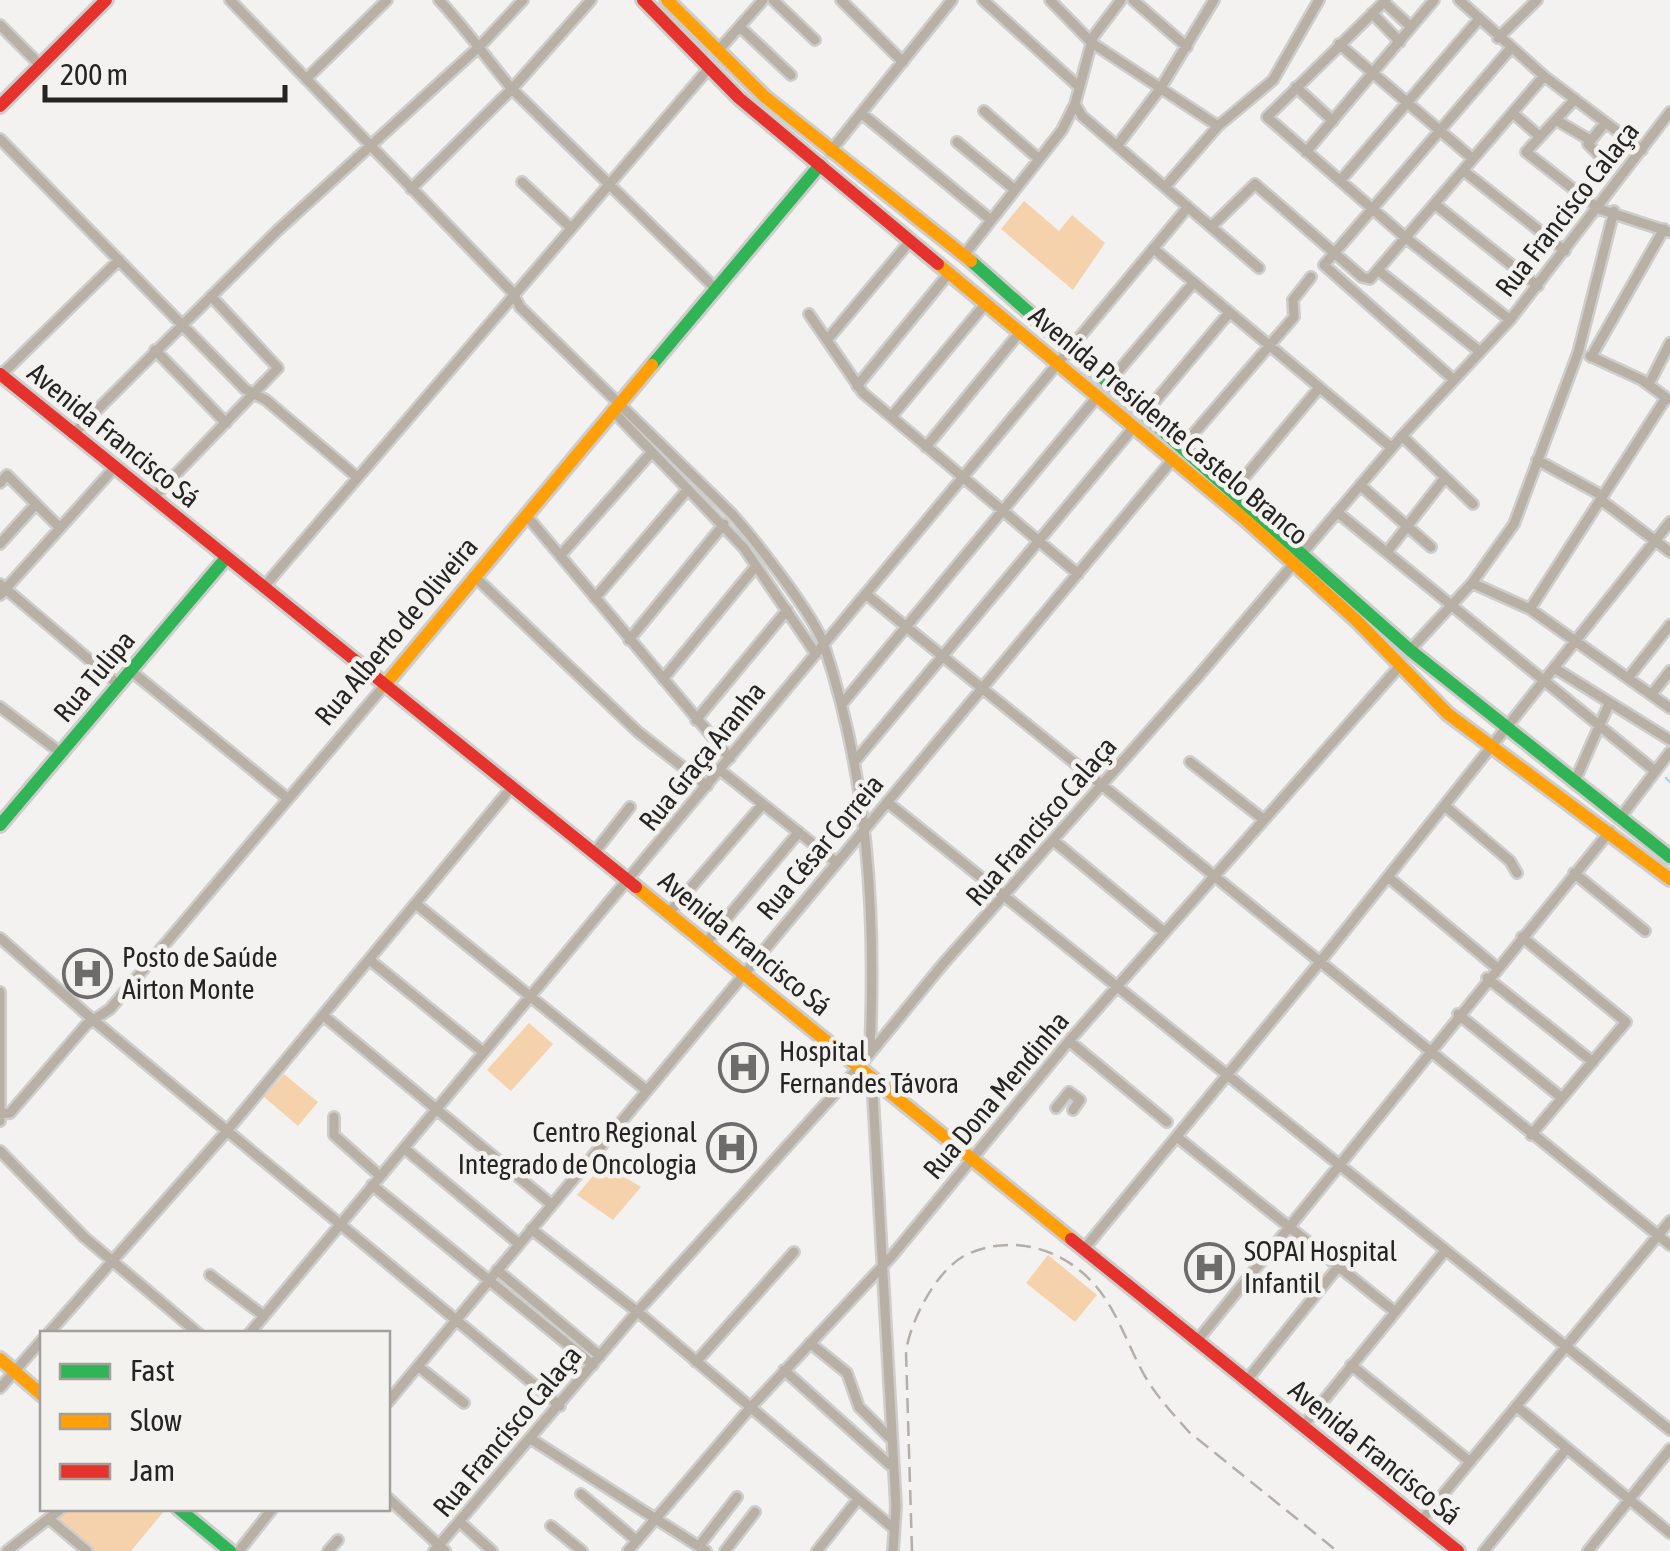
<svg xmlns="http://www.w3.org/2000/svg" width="1670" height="1551" viewBox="0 0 1670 1551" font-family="'Asap Condensed',sans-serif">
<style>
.grass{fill:#f5d2ab}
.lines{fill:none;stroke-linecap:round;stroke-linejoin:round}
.stream{stroke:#9edef4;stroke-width:2.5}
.street-casing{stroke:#cdcdcc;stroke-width:14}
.fast-casing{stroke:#cdcdcc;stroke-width:18}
.slow-casing{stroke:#cdcdcc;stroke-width:18}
.jam-casing{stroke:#cdcdcc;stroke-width:18}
.street{stroke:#b8afa5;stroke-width:9}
.fast{stroke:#30b455;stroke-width:12}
.slow{stroke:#ff9f0a;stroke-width:12}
.jam{stroke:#e5322d;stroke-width:12}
.rail{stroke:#b3afa9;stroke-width:2.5;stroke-dasharray:15 8;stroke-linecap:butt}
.labels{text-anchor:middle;stroke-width:9;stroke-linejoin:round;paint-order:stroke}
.street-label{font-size:28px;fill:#252423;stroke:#f4f2ef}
.poi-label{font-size:28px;fill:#252423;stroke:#f4f2ef;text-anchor:start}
</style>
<rect width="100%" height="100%" fill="#f3f2f0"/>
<path class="grass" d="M1024 201 1059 231 1072 215 1105 243 1073 290 1001 229Z
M529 1023 553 1044 511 1091 487 1070Z
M284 1074 318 1102 298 1126 264 1097Z
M603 1164 641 1187 613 1220 577 1195Z
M1048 1255 1097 1295 1075 1322 1026 1283Z
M71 1509 164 1508 165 1510 131 1551H91L55 1520Z"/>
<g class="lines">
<path class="stream" d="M1666 778 1670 782"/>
<defs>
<path id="street" d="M230 0 513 293 520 307 732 514C754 539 814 615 824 645 868 777 876 912 870 1050
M439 0C466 29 487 59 512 89L716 289
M773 0 815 40
M841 0 903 62
M983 0 1078 86
M1050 0 1092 43 1218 126
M1133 0 1187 47
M1386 0 1267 117 1406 238 1510 320
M1459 0 1544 76 1642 150
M1384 2 1411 27
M1372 13 1400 42
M0 25 41 66
M740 27 791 75
M1498 38 1537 0
M1339 44 1473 159
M717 52 763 0
M306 79 387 0
M1296 87 1333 121
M1575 99 1526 152 1599 209 1670 232
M1075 104 1082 116 1259 268
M984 111 1039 159
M861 113 991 220
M1513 113 1539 136
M1556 120 1590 140
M0 139 245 389 266 400 357 477
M957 142 1014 189
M1117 146 1160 89 1214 0
M830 152 952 0
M1306 152 1434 0
M1600 156 1588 144 1605 123
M1464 171 1565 251
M1340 181 1479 19
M522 182 570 227
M1165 187 1218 126 1273 80 1319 0
M411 189 512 89 591 0
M1436 205 1538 286
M1212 226 1255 184 1362 277 1370 279 1544 76
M1154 249 1392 448
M964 255 1062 130 1075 104 1093 37 1121 0
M1379 271 1479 351
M809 314 863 393 1078 574
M827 340 911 240
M155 350 226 423
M1590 356 1642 380 1668 399
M1591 357 1664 229
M0 376 119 260
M1454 380 1324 265 1511 48
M1109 382 1194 282
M1649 384 1670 343
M857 386 950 272
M612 410 744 548 816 654
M1146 412 1229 313
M892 416 986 303
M76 431 277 231 481 45 523 0
M1402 436 1473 504
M1183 446 1294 317 1293 300 1311 277
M926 447 1020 332
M1537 460 1603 496
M0 483 7 475 59 527
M1360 485 1431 547
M1234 490 1319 388
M153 498 278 368 211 296
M1601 500 1670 552
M1337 512 1655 771
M526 515 730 758
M0 544 36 504
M1387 552 1444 479
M560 556 651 453
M474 576 638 732 707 786
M1472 583 1530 609 1670 708
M0 584 119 685
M263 588 709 68
M0 595 115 467
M867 595 1670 1245
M595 598 688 489
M1530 609 1666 398
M629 640 724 524
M1410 650 1472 583 1514 524 1578 353 1614 211
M1556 669 1670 740
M131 671 287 798
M1628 678 1670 625
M663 679 756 566
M1652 694 1670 671
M842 704 1097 397
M0 707 61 753
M696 720 787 610
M855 761 1133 428
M1190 762 1263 819
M720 770 836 862
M1574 783 1609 704
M887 802 1670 1430
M1445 806 1510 861 1517 873
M1620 818 1670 752
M1054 841 1164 932
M594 853 630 807
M1574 873 1645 931
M1388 877 1496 967
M416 904 646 1090
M669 913 763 804
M1522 937 1626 1022 1531 1135
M0 938 92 1019 560 1406
M706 943 799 832
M371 961 483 1052
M1487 978 1593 1062
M0 992V1121
M1458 1014 1562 1098
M324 1016 551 1204
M1069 1041 1167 1122
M872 1078 896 1506 893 1551
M1056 1108 1069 1092 1080 1100 1073 1110
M0 1114 10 1113 86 1025 110 1009 384 686
M334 1117V1135L380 1176
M1177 1137 1394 1311
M404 1148 519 1244
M0 1151 84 1237 199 1334
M372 1185 593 1365
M531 1229 644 1317 892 1527
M1084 1249 1320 962 1670 522
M497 1270 600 1356
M210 1275 264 1316
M48 1334 227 1131 511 788
M249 1334 1188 207
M1197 1341 1610 831
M810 1343 847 1373 859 1407 889 1437
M696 1362 794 1252
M1351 1365 1469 1461
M419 1367 464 1403
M784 1370 890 1465
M1247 1380 1338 1267
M0 1388 42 1340
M388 1402 1173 459
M1516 1406 1670 1533
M1303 1426 1444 1252
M531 1439 706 1551
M581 1494 637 1541
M388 1498 445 1551
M49 1519 87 1551
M1421 1521 1670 1221
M461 1523 492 1551
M551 1526 582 1551
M699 1546 737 1497
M7 1551 62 1508
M239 1551 273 1508
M328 1551 338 1540
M434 1551 636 1313 859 1067 943 964 1200 674 1402 436 1510 320 1670 112
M628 1551 751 1407 891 1257 1069 1041 1398 668
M725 1551 755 1512
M817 1551 858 1499
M1484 1551 1567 1448
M1588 1551 1670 1449"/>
<path id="fast" d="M971 261 1410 650 1670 857
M652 365 820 165
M0 825 226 558
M178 1508 230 1551"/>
<path id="slow" d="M667 0 765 97 971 261
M938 264 1247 521 1356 620 1448 714 1670 879
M384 686 652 365
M636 887 1071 1239
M0 1359 42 1395"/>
<path id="jam" d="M643 0 739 98 938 264
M0 106 106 0
M0 374 636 887
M1071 1239 1458 1551"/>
</defs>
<use href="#street" class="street-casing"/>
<use href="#fast" class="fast-casing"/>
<use href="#slow" class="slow-casing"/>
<use href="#jam" class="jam-casing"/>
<use href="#street" class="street"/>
<use href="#fast" class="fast"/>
<use href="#slow" class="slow"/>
<use href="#jam" class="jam"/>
<path class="rail" d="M912 1551 906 1352C910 1320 939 1265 970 1253 1023 1231 1080 1256 1108 1303 1123 1327 1132 1354 1146 1378 1158 1398 1174 1415 1189 1432L1337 1551"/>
</g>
<defs>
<symbol id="hospital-ring" viewBox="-11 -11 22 22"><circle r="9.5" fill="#f4f2ef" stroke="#6d6c6b" stroke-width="1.5"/><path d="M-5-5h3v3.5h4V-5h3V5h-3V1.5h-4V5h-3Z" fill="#6d6c6b"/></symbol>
</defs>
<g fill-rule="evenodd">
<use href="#hospital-ring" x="60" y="946" width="55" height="55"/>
<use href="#hospital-ring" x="716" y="1040" width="55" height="55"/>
<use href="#hospital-ring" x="704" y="1120" width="55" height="55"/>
<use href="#hospital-ring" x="1182" y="1240" width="55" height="55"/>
</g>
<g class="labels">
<g class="street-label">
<text transform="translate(1567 209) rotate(-52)" y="10">Rua Francisco Calaça</text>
<text transform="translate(1169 425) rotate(40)" y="10">Avenida Presidente Castelo Branco</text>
<text transform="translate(114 435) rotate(39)" y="10">Avenida Francisco Sá</text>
<text transform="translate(396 631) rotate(-50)" y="10">Rua Alberto de Oliveira</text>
<text transform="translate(94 676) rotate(-50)" y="10">Rua Tulipa</text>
<text transform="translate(702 756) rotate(-51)" y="10">Rua Graça Aranha</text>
<text transform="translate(1041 821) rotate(-49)" y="10">Rua Francisco Calaça</text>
<text transform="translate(820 847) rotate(-50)" y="10">Rua César Correia</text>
<text transform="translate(745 943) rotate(39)" y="10">Avenida Francisco Sá</text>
<text transform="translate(996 1095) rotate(-50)" y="10">Rua Dona Mendinha</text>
<text transform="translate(507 1431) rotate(-50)" y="10">Rua Francisco Calaça</text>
<text transform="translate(1375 1452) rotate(39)" y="10">Avenida Francisco Sá</text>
</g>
<g class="poi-label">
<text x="122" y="967">Posto de Saúde<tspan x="122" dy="32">Airton Monte</tspan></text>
<text x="779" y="1061">Hospital<tspan x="779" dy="32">Fernandes Távora</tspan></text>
<text x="697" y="1142" text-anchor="end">Centro Regional<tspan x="697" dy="32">Integrado de Oncologia</tspan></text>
<text x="1244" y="1261">SOPAI Hospital<tspan x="1244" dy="32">Infantil</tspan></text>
</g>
</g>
<rect x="40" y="1331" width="350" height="180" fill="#f4f2ef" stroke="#a1a09d" stroke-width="2.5"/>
<rect x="60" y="1364" width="50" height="15" fill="#30b455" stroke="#a1a09d" stroke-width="2.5"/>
<text x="130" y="1381" font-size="30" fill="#252423">Fast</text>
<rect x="60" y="1414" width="50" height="15" fill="#ff9f0a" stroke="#a1a09d" stroke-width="2.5"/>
<text x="130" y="1431" font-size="30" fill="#252423">Slow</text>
<rect x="60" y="1464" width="50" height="15" fill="#e5322d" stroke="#a1a09d" stroke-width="2.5"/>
<text x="130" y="1481" font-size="30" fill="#252423">Jam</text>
<path d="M45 85v15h240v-15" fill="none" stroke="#252423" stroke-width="5"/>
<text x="60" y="85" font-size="30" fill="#252423" stroke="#f4f2ef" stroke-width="8" paint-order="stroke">200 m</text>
</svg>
